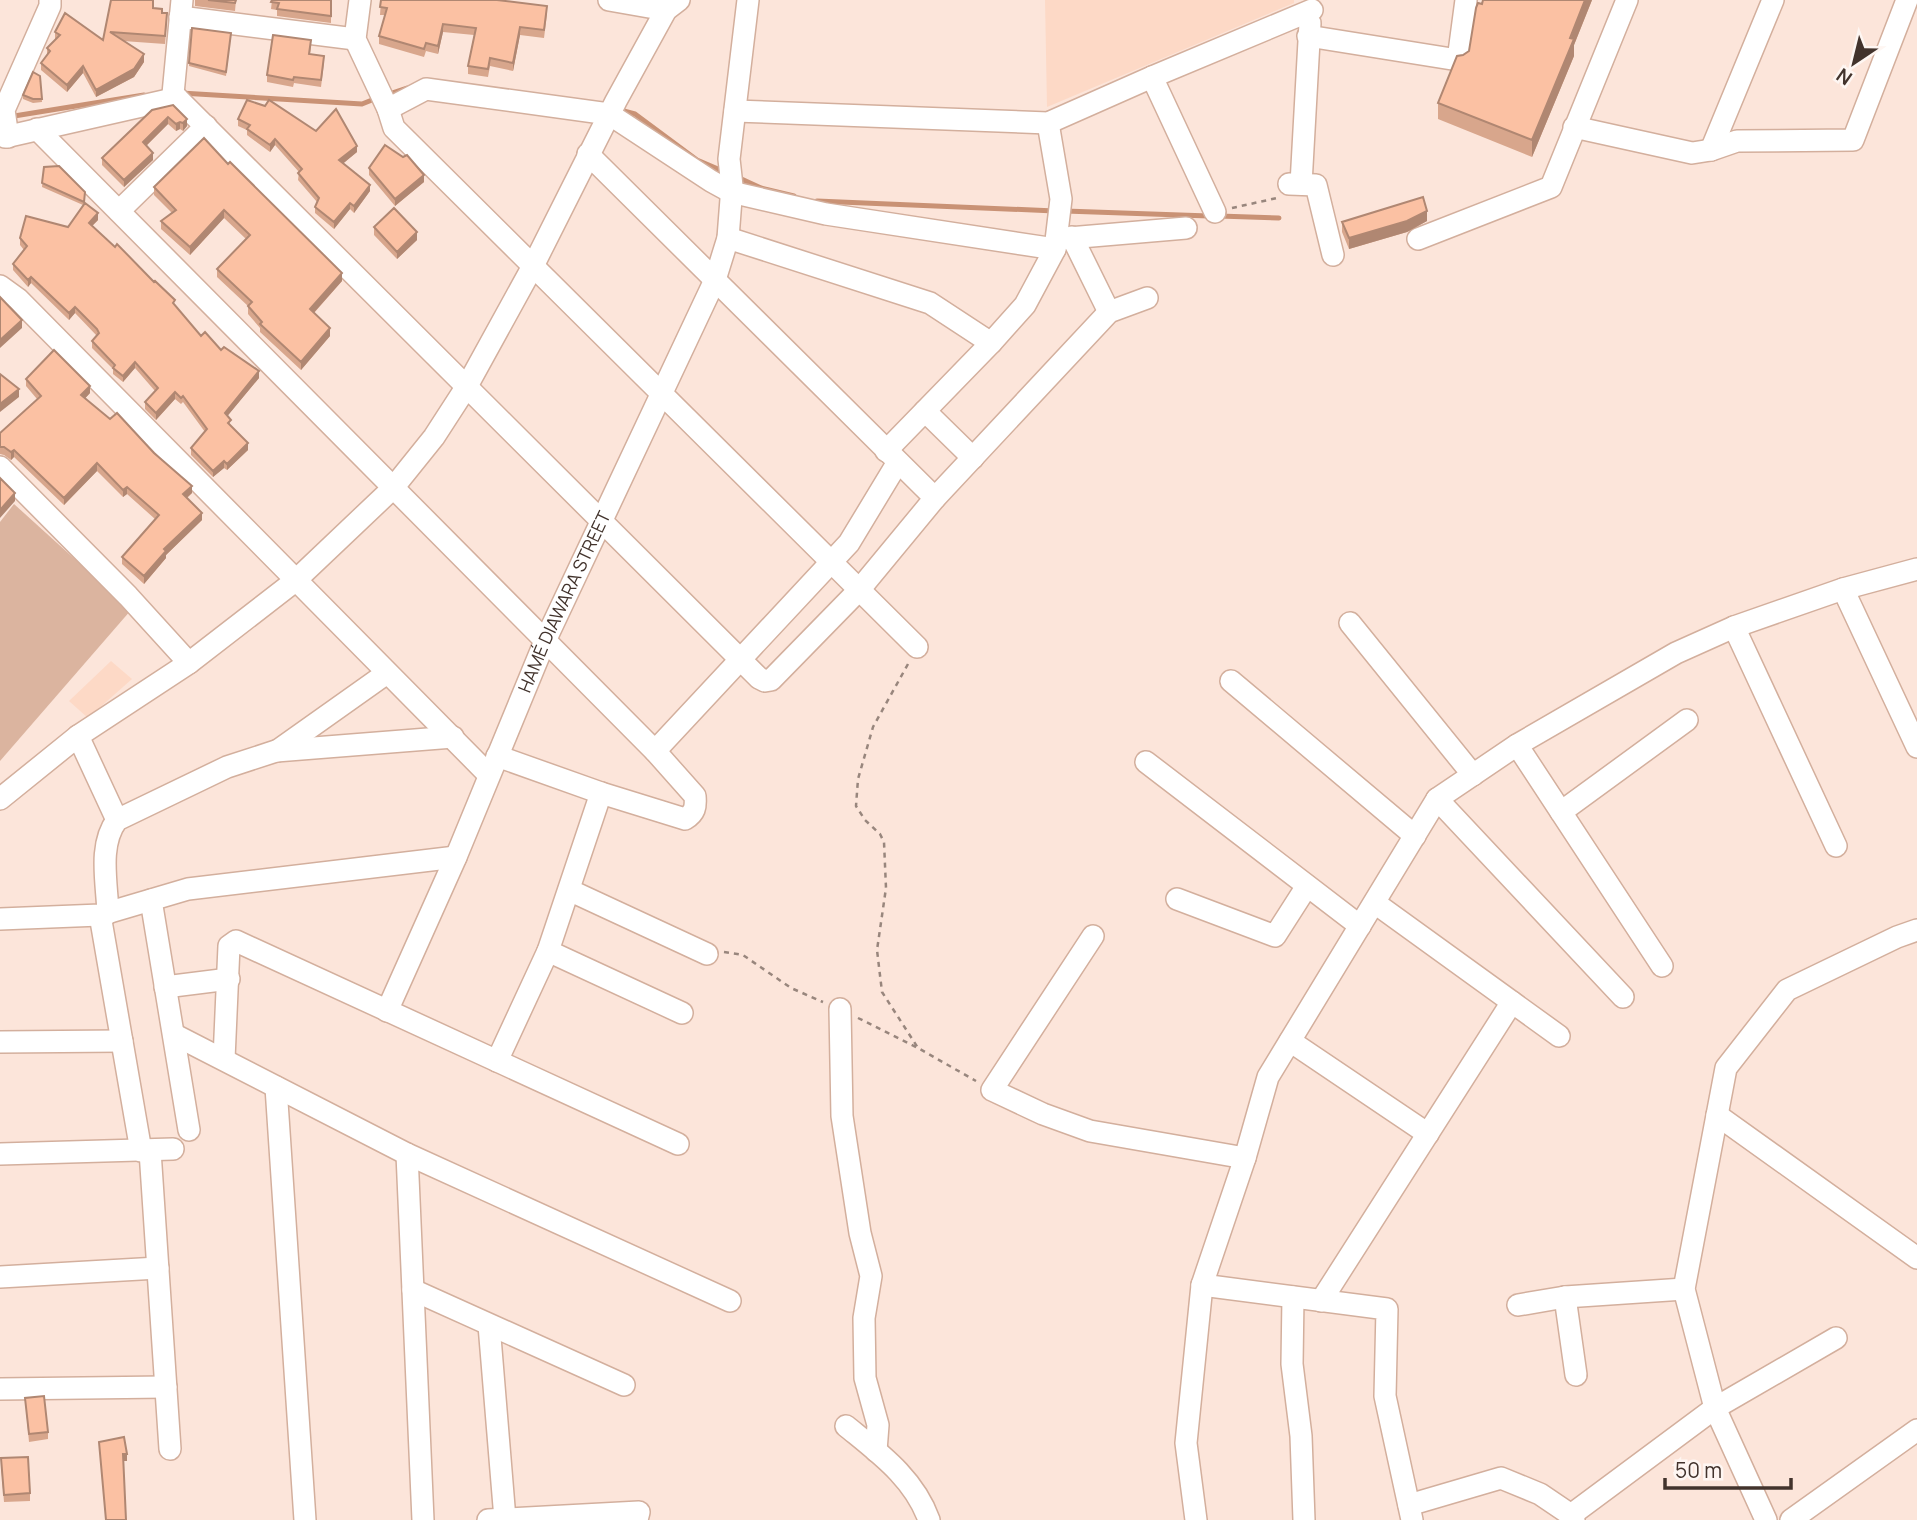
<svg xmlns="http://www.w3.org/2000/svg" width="1917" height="1520" viewBox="0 0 1917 1520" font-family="Manrope,sans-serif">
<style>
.built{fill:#fdd9c6}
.green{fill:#dbb49f}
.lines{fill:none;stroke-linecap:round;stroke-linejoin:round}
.stream{stroke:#c99275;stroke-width:5}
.street-casing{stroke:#d3af9d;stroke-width:24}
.path{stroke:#98867d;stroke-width:2.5;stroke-dasharray:5 5;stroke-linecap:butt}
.street{stroke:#fff;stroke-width:21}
.wall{fill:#d8a68c}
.shaded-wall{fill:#b08772}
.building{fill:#fbc1a3;stroke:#b08772;stroke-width:2}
.labels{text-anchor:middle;stroke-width:6;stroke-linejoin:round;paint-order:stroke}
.street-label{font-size:18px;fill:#42332c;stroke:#fef6f2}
</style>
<rect width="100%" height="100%" fill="#fce5da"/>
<path class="built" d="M1045 0H1294V3L1047 107Z
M111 661 132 679 88 718 69 701Z"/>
<path class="green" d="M14 504 131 610 0 761V522Z"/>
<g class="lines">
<path class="stream" d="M181 93 362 104 377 98
M386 95 407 88
M620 110 635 114 697 160 725 172
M8 117 144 95
M737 177 761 188 794 196
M817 201 1055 211
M1065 211 1209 216
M1219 216 1279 218"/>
<defs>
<g id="street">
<path d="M182 0 173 94 759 678 765 681 771 680 859 590 935 498 1109 312 1147 298"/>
<path d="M360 0 355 39 388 109 394 128 917 647"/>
<path d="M609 0 666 10"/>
<path d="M180 17 355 39"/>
<path d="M1308 36 1458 60 1466 0"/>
<path d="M1152 77 1215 212"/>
<path d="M388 109 426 89 609 114 711 181 731 192 826 214 1055 249"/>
<path d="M735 111 1048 123 1152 77 1312 10"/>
<path d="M1574 127 1692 153 1711 150 1737 141 1853 140 1907 0"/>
<path d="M37 129 655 751 695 796C696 807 695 813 685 819L601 793 497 756"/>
<path d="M5 137 177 98"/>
<path d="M8 137 4 110 50 6V0"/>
<path d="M1711 150 1773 0"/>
<path d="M588 154 935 498"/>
<path d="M1289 184 1316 185 1333 255"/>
<path d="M1301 184 1310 23"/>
<path d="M119 211 206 126"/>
<path d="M1072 237 1109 312"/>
<path d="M728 238 930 303 991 343"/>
<path d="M1057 239 1186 228"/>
<path d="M1418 239 1551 187 1627 0"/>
<path d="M0 286 18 299 489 775"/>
<path d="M925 411 973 458"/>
<path d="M886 451 991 343 1025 305 1055 249 1061 199 1048 123"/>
<path d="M0 467 128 596 189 663"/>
<path d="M1843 589 1917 747"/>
<path d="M1350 623 1473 775"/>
<path d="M1734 627 1836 846"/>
<path d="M1231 681 1415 836"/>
<path d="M78 736 117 820"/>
<path d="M1517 745 1662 966"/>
<path d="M277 751 387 673"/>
<path d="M655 751 849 543 898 462"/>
<path d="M1146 762 1360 926"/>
<path d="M0 799 78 736 189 663 295 581 393 488 434 437 467 386 533 266 616 101 666 10 679 0"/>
<path d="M1437 799 1623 997"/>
<path d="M1561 812 1687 720"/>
<path d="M569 890 707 954"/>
<path d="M1177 899 1275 936 1307 886"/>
<path d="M151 900 189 1130"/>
<path d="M1375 903 1559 1036"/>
<path d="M108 913C107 883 98 845 117 820L227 767 276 751 453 737"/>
<path d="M100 915 141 1151"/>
<path d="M0 919 100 915 188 889 456 857"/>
<path d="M1093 936 992 1090 1043 1114 1090 1131 1245 1158"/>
<path d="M548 951 682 1013"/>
<path d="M165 987 229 979"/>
<path d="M840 1009 842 1116 860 1233 871 1276 864 1318 865 1378 878 1425 876 1451"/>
<path id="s1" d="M387 1011 456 857 545 641 715 280 728 238 732 186 729 159 748 0"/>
<path d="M175 1035 407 1154 730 1301"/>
<path d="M1290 1041 1428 1134"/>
<path d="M0 1042 122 1041"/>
<path d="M224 1059 229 946 236 941 678 1144"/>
<path d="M497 1061 548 951 601 793"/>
<path d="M276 1087 305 1520"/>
<path d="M1717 1115 1917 1258"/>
<path d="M150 1151 170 1449"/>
<path d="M0 1154 173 1149"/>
<path d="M407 1154 423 1520"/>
<path d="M0 1277 158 1268"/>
<path d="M1202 1285 1387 1309 1385 1396 1412 1520"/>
<path d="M413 1290 624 1385"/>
<path d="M1293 1297 1292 1364 1301 1436 1304 1520"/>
<path d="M1565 1297 1576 1375"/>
<path d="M1321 1301 1512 1002"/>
<path d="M1518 1305 1565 1297 1684 1289"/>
<path d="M489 1325 505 1519"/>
<path d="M0 1389 166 1387"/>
<path d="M846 1426C879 1453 914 1478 929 1520"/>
<path d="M1409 1505 1501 1478 1540 1494 1571 1515 1574 1520"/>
<path d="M1571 1515 1715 1408 1836 1338"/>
<path d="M488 1520 639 1512 637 1520"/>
<path d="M1196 1520 1186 1443 1202 1285 1245 1158 1268 1077 1437 799 1517 745 1676 653 1734 627 1843 589 1917 569"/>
<path d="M1766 1520 1715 1408 1684 1289 1726 1068 1787 990 1897 937 1917 930"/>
<path d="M1791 1520 1917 1430"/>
</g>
</defs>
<use href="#street" class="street-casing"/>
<path class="path" d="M1232 208 1277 198
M908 664 873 727 858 779 856 806 865 820 880 834 884 842 886 888 877 950 882 992 918 1048
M724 952 743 955 791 988 823 1002
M858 1018 918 1048 976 1081"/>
<use href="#street" class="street"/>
</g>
<path class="wall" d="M111 0 153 8 162 13 167 21 165 44 123 41 144 62 134 77 96 97 83 73 67 92 41 70V63L47 55V48L55 40V32L103 40Z
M195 0H236L235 11 195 6Z
M272 0H331V23L277 16V10L271 9Z
M381 0 547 14 544 38 520 35 513 71 490 66 488 77 468 74V66L474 35 443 32 438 54 426 51 424 57 379 44V36L385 15H380Z
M1483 0H1592L1574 45V56L1532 157 1438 119V103L1463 55 1469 51Z
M192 28 231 33 226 76 189 66Z
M311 47 310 54 324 63 321 87 294 83 293 87 267 82V75Z
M40 76 42 102 33 103 23 99V95Z
M173 105 187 126 183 131 180 129 176 131 168 124 146 146 153 160 124 187 102 165V158Z
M238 119 316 131 357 152 343 163 370 191 354 213 350 209 334 229 315 213V207L317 202 298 180 299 172 275 145 270 152 247 135V130L238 126Z
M228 164 342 281 314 313 330 336 301 370 260 332V328L248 314V306L217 277V269L246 239 224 218 190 255 161 229V221L172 213 154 195V187Z
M44 167 85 196 84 205 98 220 92 226 175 306 201 336 259 378 227 416 231 427 248 450 227 470 224 468 213 477 191 455V448L205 432 183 402 181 404 175 399 156 420 145 409V402L155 391 135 368 123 382 113 374V369L92 348V341L97 336 75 313 69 320 31 283 28 287 13 270V264L24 250 20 245V238L68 227 83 205 42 187Z
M369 168 424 182 395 206 369 175Z
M1427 221 1407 232 1349 249 1342 232V222Z
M374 227 417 240 397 259 374 235Z
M26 379 90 393 85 398 192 493 187 498 202 520 166 555V558L144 584 122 564V557L155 519 127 494 123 497 97 471 64 505 14 457 11 460 4 455 0 454V433L37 399 26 386Z
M25 1398 48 1432V1439L29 1442Z
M1 1465 30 1493V1501L4 1502Z"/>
<path class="shaded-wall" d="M1585 0H1592L1574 45V56L1532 157V140Z
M443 24V32L438 54V46Z
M520 27V35L513 71V63Z
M144 54V62L134 77 96 97V90Z
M83 66V73L67 92V85Z
M168 117V124L143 149V142Z
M187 119V126L183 131V123Z
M180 122V129L176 131V124Z
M275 139V145L270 152V145Z
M357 146V152L339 167V160Z
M153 153V160L124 187V180Z
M424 175V182L395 206V199Z
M370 185V191L354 213V206Z
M350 203V209L334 229V222Z
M224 210V218L190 255V247Z
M1427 211V221L1407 232 1349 249V238Z
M98 213V220L89 229V223Z
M417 232V240L397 259V252Z
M342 273V281L310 317V309Z
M31 277V283L28 287V280Z
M75 307V313L69 320V313Z
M22 320V328L0 348V340Z
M330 328V336L301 370V362Z
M135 362V368L123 382V376Z
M259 371V378L225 419V413Z
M90 386V393L81 403V395Z
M19 389V397L0 412V404Z
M175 392V399L156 420V413Z
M248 443V450L227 470V464Z
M14 450V457L11 460V452Z
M224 461V468L213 477V471Z
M97 463V471L64 505V498Z
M192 486V493L183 501V494Z
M127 487V494L123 497V490Z
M15 493V501L0 518V510Z
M202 513V520L166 555V558L144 584V576L164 549Z
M123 1454H127V1461H123Z"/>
<path class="building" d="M111 0H153V8L162 9V13H167L165 36 110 32 144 54 134 69 96 90 83 66 67 85 41 63 50 51 47 48 60 35 55 32 65 13 103 40Z
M208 0H236L235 3Z
M272 0H331V16L277 9 279 3 271 2Z
M381 0H497L547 6 544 30 520 27 513 63 490 58 488 69 468 66 476 28 443 24 438 46 426 43 424 49 379 36 387 8 380 7Z
M1483 0H1585L1570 38 1574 39 1532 140 1438 103 1457 56 1463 55 1469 51 1476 8 1478 3 1482 4Z
M192 28 231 33 226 72 189 63Z
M273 35 311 40 309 54 324 56 321 80 294 77 293 80 267 75Z
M33 72 40 76 42 99H33L23 95Z
M247 100 265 106 269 100 316 131 336 109 357 146 339 160 370 185 354 206 350 203 334 222 315 207 319 198 298 173 302 169 275 139 270 145 247 129 250 125 238 119Z
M173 105 187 119 183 123 180 122 176 124 168 117 143 142 153 153 124 180 102 158 152 110Z
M204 138 228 164 230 162 342 273 310 309 330 328 301 362 260 324 262 322 248 306 252 302 217 269 250 235 224 210 190 247 161 221 176 210 154 187Z
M385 145 403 157 407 155 424 175 395 199 369 168Z
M59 166 85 192 84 202 42 183 44 167Z
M1423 197 1427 211 1407 221 1349 238 1342 222Z
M85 203 98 213 89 223 115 247 117 244 154 282 155 281 175 300 173 303 201 336 205 332 221 350 224 347 259 371 225 413 231 420 228 423 248 443 227 464 224 461 213 471 191 448 207 429 183 396 181 398 175 392 156 413 145 402 158 388 135 362 123 376 113 368 115 365 92 341 99 333 97 329 75 307 69 313 31 277 28 280 13 264 27 246 20 238 26 216 68 227Z
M394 208 417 232 397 252 374 227Z
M0 297 22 320 0 340Z
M54 350 90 386 81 395 110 419 117 413 154 453 192 486 183 494 202 513 164 549 166 551 144 576 122 557 159 515 127 487 123 490 97 463 64 498 14 450 11 452 4 447H0V433L41 396 26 379Z
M0 374 19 389 0 404Z
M0 478 15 493 0 510Z
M44 1396 48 1432 29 1434 25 1398Z
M124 1437 127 1454H123L126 1520H106L99 1442Z
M28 1457 30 1493 4 1495 1 1458Z"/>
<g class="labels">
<g class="street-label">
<text dy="6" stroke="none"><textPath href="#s1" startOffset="446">HAMÉ DIAWARA STREET</textPath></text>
</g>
</g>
<g transform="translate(1854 63) rotate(215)" stroke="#fef6f2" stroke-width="5" paint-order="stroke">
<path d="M0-5L12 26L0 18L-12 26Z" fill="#42332c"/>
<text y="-10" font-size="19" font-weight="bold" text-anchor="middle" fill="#42332c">N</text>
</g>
<path d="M1665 1478v10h126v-10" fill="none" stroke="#42332c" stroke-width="3.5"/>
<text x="1675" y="1478" font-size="21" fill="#42332c" stroke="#fef6f2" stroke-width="5" paint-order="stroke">50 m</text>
</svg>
